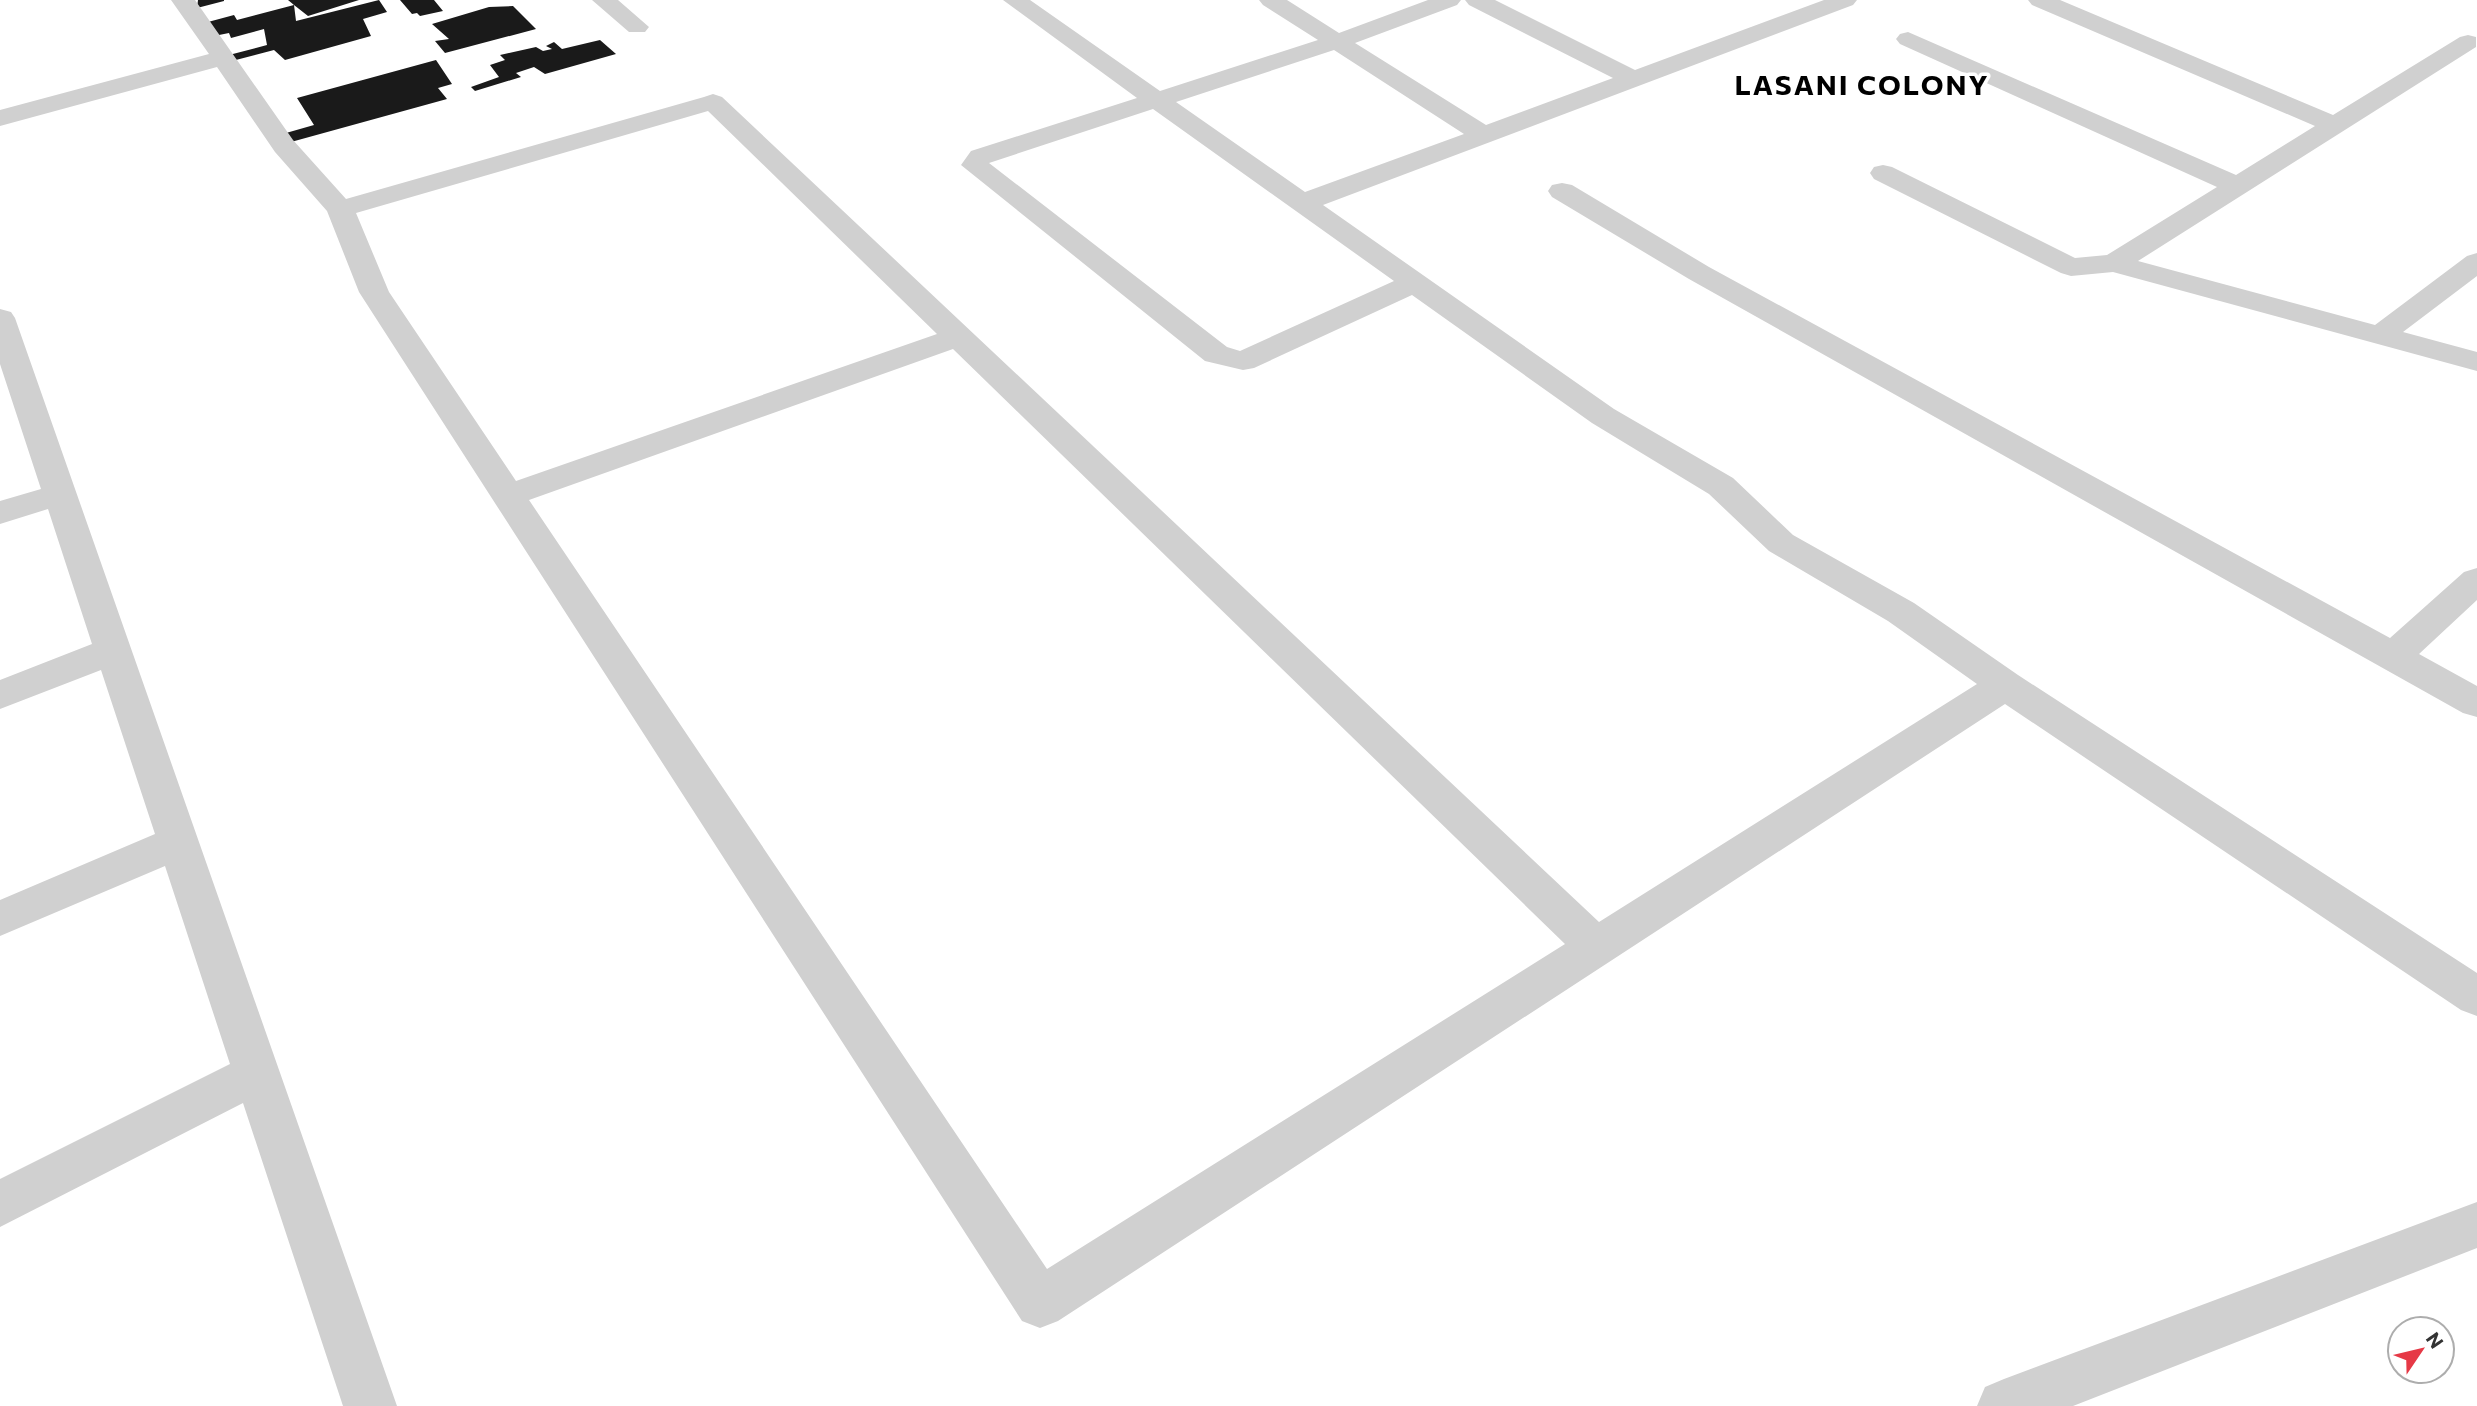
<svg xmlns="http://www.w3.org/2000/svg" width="2477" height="1406" viewBox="0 0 2477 1406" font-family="Commissioner,sans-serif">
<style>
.building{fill:#1a1a1a}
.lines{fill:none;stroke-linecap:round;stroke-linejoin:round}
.street{fill:#d0d0d0;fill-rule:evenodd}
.labels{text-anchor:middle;stroke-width:7;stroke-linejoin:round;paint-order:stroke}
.far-district-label{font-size:28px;font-weight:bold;letter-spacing:2px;fill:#000;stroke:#fff}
</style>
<rect width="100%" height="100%" fill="#fff"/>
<path class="building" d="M198 0H224V1L197 8Z
M288 0H359L308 16 294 5 296 21 379 0 387 12 363 19 371 36 285 60 274 50 232 61 229 55 267 45 264 29 231 38 229 33 214 36 208 22 234 15 237 20 294 5Z
M400 0H434L443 11 420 16 417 13 412 14Z
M513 6 536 29 445 53 435 41 449 39 432 24 489 7Z
M600 40 616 54 545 74 534 67 516 73 521 77 475 91 471 87 499 77 490 65 505 60 500 55 536 47 543 51 552 49 546 46 554 42 562 49Z
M436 60 452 84 438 88 447 99 291 142 286 133 314 125 297 98Z"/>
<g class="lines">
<path class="street" d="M171 0H195L293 140 346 199 704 97 713 94 722 97 1599 922 1977 684 1888 621 1769 551 1709 494 1592 423 1412 295 1254 368 1243 370 1205 361 961 165 971 151 1137 98 1003 0H1030L1160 91 1318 40 1263 5 1259 0H1287L1339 33 1428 0H1461L1457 5 1355 43 1486 125 1613 78 1469 5 1465 0H1495L1635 70 1824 0H1857L1853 5 1323 205 1614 409 1733 478 1793 535 1914 603 2018 675 2477 973V1016L2461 1010 2005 704 1058 1321 1040 1328 1022 1321 359 292 327 211 275 152 217 67 0 126V110L209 54ZM1334 50 1464 134 1305 192 1176 102ZM1153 109 1394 281 1240 351 1227 347 989 163ZM708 111 937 334 516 481 389 292 356 213ZM953 349 1565 944 1047 1269 529 500Z
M592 0H618L649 27 645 32H629Z
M2028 0H2060L2333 115 2460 37 2468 35 2476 37V47L2138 261 2375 325 2467 256 2477 253V276L2403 332 2477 352V371L2113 272 2071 276 2061 273 1874 179 1870 173 1874 167 1883 165 1892 167 2075 258 2107 255 2217 187 1900 44 1896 39 1900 34 1908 32 2236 175 2315 126 2032 5Z
M1562 183 1572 185 1709 267 2390 638 2464 572 2477 568V600L2419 654 2477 686V717L2463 713 1689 279 1552 197 1548 191 1552 185Z
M0 309 11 312 15 318 397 1406H343L243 1103 0 1227V1179L230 1064 165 866 0 936V900L155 834 101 670 0 709V680L92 644 48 509 0 524V501L41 489 0 364Z
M2477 1202V1248L2073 1406H1977L1985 1387 2004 1379Z"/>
</g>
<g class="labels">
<g class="far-district-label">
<text x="1862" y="95">LASANI COLONY</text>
</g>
</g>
<g transform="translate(2421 1350) rotate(55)"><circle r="33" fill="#ffffff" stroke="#adadad" stroke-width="2"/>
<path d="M0-5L12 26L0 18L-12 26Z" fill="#e63946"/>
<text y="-10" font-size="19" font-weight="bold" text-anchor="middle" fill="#333333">N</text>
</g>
</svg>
